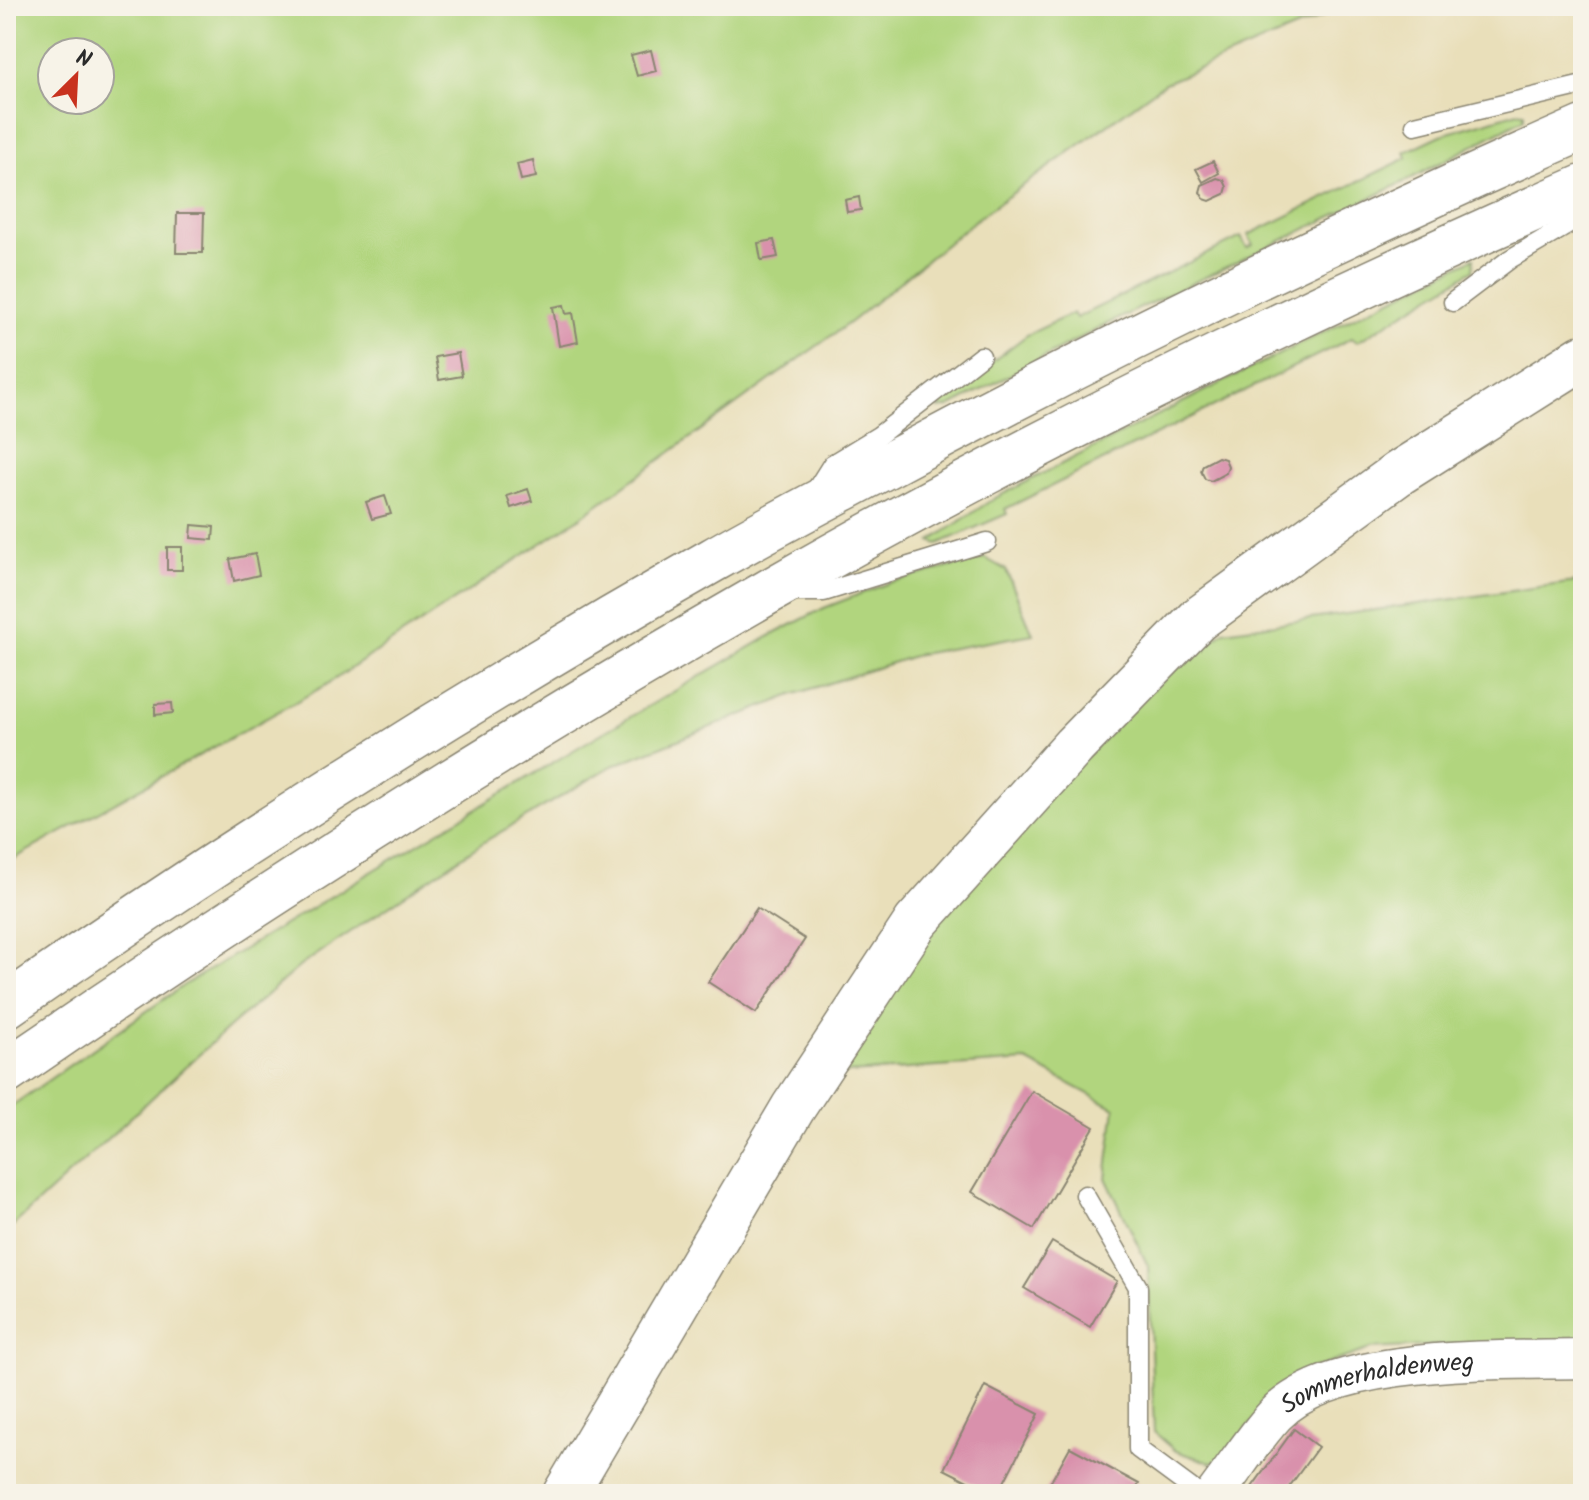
<svg xmlns="http://www.w3.org/2000/svg" width="1589" height="1500" viewBox="0 0 1589 1500" font-family="Kalam,sans-serif">
<style>
.green{fill:#b1d57e;stroke:#6e8054;stroke-width:2;fill-rule:evenodd}
.building{fill:#d991ac}
.lines{fill:none;stroke-linecap:round;stroke-linejoin:round}
.lane-casing{stroke:#8a8572;stroke-width:21}
.street-casing{stroke:#8a8572;stroke-width:41}
.secondary-casing{stroke:#8a8572;stroke-width:47}
.highway-casing{stroke:#8a8572;stroke-width:47}
.lane{stroke:#fff;stroke-width:18}
.street{stroke:#fff;stroke-width:38}
.secondary{stroke:#fff;stroke-width:44}
.highway{stroke:#fff;stroke-width:44}
.labels{text-anchor:middle;stroke-width:7;stroke-linejoin:round;paint-order:stroke}
.street-label{font-size:26px;fill:#2b2b2b;stroke:#f7f3e8}
</style>
<rect width="100%" height="100%" fill="#f7f3e8"/>
<filter id="ink" filterUnits="userSpaceOnUse"><feTurbulence type="fractalNoise" baseFrequency=".0125" numOctaves="2"/><feDisplacementMap in="SourceGraphic" scale="16" xChannelSelector="R" yChannelSelector="G"/><feConvolveMatrix kernelMatrix="1 2 1 2 8 2 1 2 1" color-interpolation-filters="sRGB"/></filter>
<filter id="wash" filterUnits="userSpaceOnUse"><feTurbulence type="fractalNoise" baseFrequency=".006" numOctaves="4" result="noise"/><feDisplacementMap in="SourceGraphic" scale="32" xChannelSelector="R" yChannelSelector="G"/><feGaussianBlur stdDeviation="1.8" result="paint"/><feColorMatrix in="noise" values="0 0 0 0 0 0 0 0 0 0 0 0 0 0 0 0 0 1.4 0 .05"/><feComposite in="paint" operator="in"/></filter>
<g filter="url(#wash)">
<rect width="100%" height="100%" fill="#e9dfba"/>
<path class="green" d="M6 6H1348L1165 83 978 218 853 320 578 519 326 685 6 863ZM52 52H100V100H52Z
M1518 112 1524 113V119L1406 181 1109 323 949 407 939 409 943 399 1027 335 1073 313 1076 318 1241 237 1247 248 1253 245 1248 235 1407 158 1405 152 1441 135Z
M1474 258 1473 270 1357 342 1352 338 1005 509 1007 514 938 544 931 541 993 499 1215 386Z
M985 558 1006 570 1033 634 920 654 792 695 612 766 484 842 300 966 228 1028 6 1232V1110L184 985 592 739 768 637 824 608 891 582Z
M1583 581V1341H1523L1370 1349 1294 1375 1222 1457 1212 1463 1176 1451 1154 1432 1148 1266 1106 1178 1115 1108 1027 1061 833 1074 933 916 1157 683 1224 631Z"/>
<g id="blocks">
<path class="building" d="M651 50 656 71 637 76 631 55Z
M533 160 536 177 521 180 517 164Z
M1213 161 1219 173 1203 182 1196 169Z
M1217 178 1224 180 1227 187 1225 194 1210 201 1204 199 1200 192 1202 185Z
M859 197 861 210 847 212 845 200Z
M177 213H204L203 253H176Z
M774 240 778 257 761 260 758 243Z
M6 302 13 304 9 318 6 317Z
M564 305 566 314 573 313 578 342 559 346 553 307Z
M458 353 462 376 439 380 435 357Z
M1218 457 1225 459 1228 466 1226 473 1211 481 1205 479 1201 471 1203 465Z
M528 489 532 501 511 508 507 496Z
M385 496 391 514 372 519 366 502Z
M192 525 214 527 213 540 191 538Z
M167 547H182V570H167Z
M255 554 259 575 234 581 230 559Z
M172 703 173 713 155 715V704Z
M757 908 805 939 756 1013 708 982Z
M1032 1091 1094 1127 1034 1229 972 1192Z
M1052 1242 1117 1281 1090 1327 1024 1288Z
M985 1386 1039 1414 998 1494H993L944 1469Z
M1294 1429 1318 1447 1284 1494H1247Z
M1070 1447 1139 1484 1133 1494H1044Z"/>
</g>
</g>
<g filter="url(#ink)">
<use href="#blocks" fill-opacity="0" stroke="#8a8572" stroke-width="2"/>
<g class="lines">
<defs>
<path id="lane" d="M1415 125 1583 85
M1453 302 1510 259 1583 216
M815 491 832 464 878 436 981 356
M788 592H824L987 542
M1085 1195 1138 1287V1449L1199 1494"/>
<g id="street">
<path id="s1" d="M1215 1494C1235 1468 1253 1439 1275 1415 1334 1353 1500 1361 1583 1359"/>
</g>
<path id="secondary" d="M565 1494 793 1108 916 922 1074 746 1197 620 1399 473 1583 357"/>
<path id="highway" d="M6 1006C234 847 471 698 713 560 765 530 819 502 873 473 1105 348 1342 234 1583 128
M6 1072C254 902 508 741 768 592 1031 441 1306 309 1583 187"/>
</defs>
<use href="#lane" class="lane-casing"/>
<use href="#street" class="street-casing"/>
<use href="#secondary" class="secondary-casing"/>
<use href="#highway" class="highway-casing"/>
<use href="#lane" class="lane"/>
<use href="#street" class="street"/>
<use href="#secondary" class="secondary"/>
<use href="#highway" class="highway"/>
</g>
</g>
<g class="labels">
<g class="street-label">
<text dy="9" stroke="none"><textPath href="#s1" startOffset="210">Sommerhaldenweg</textPath></text>
</g>
</g>
<rect width="1589" height="1500" fill="none" stroke="#f7f3e8" stroke-width="32"/>
<g transform="translate(76 76) rotate(24)"><circle r="38" fill="#f7f3e8" stroke="#a5a39c" stroke-width="2"/>
<path d="M0-6L14 30L0 20L-14 30Z" fill="#c8321e"/>
<text y="-12" font-size="22" font-weight="bold" text-anchor="middle" fill="#2b2b2b">N</text>
</g>
</svg>
